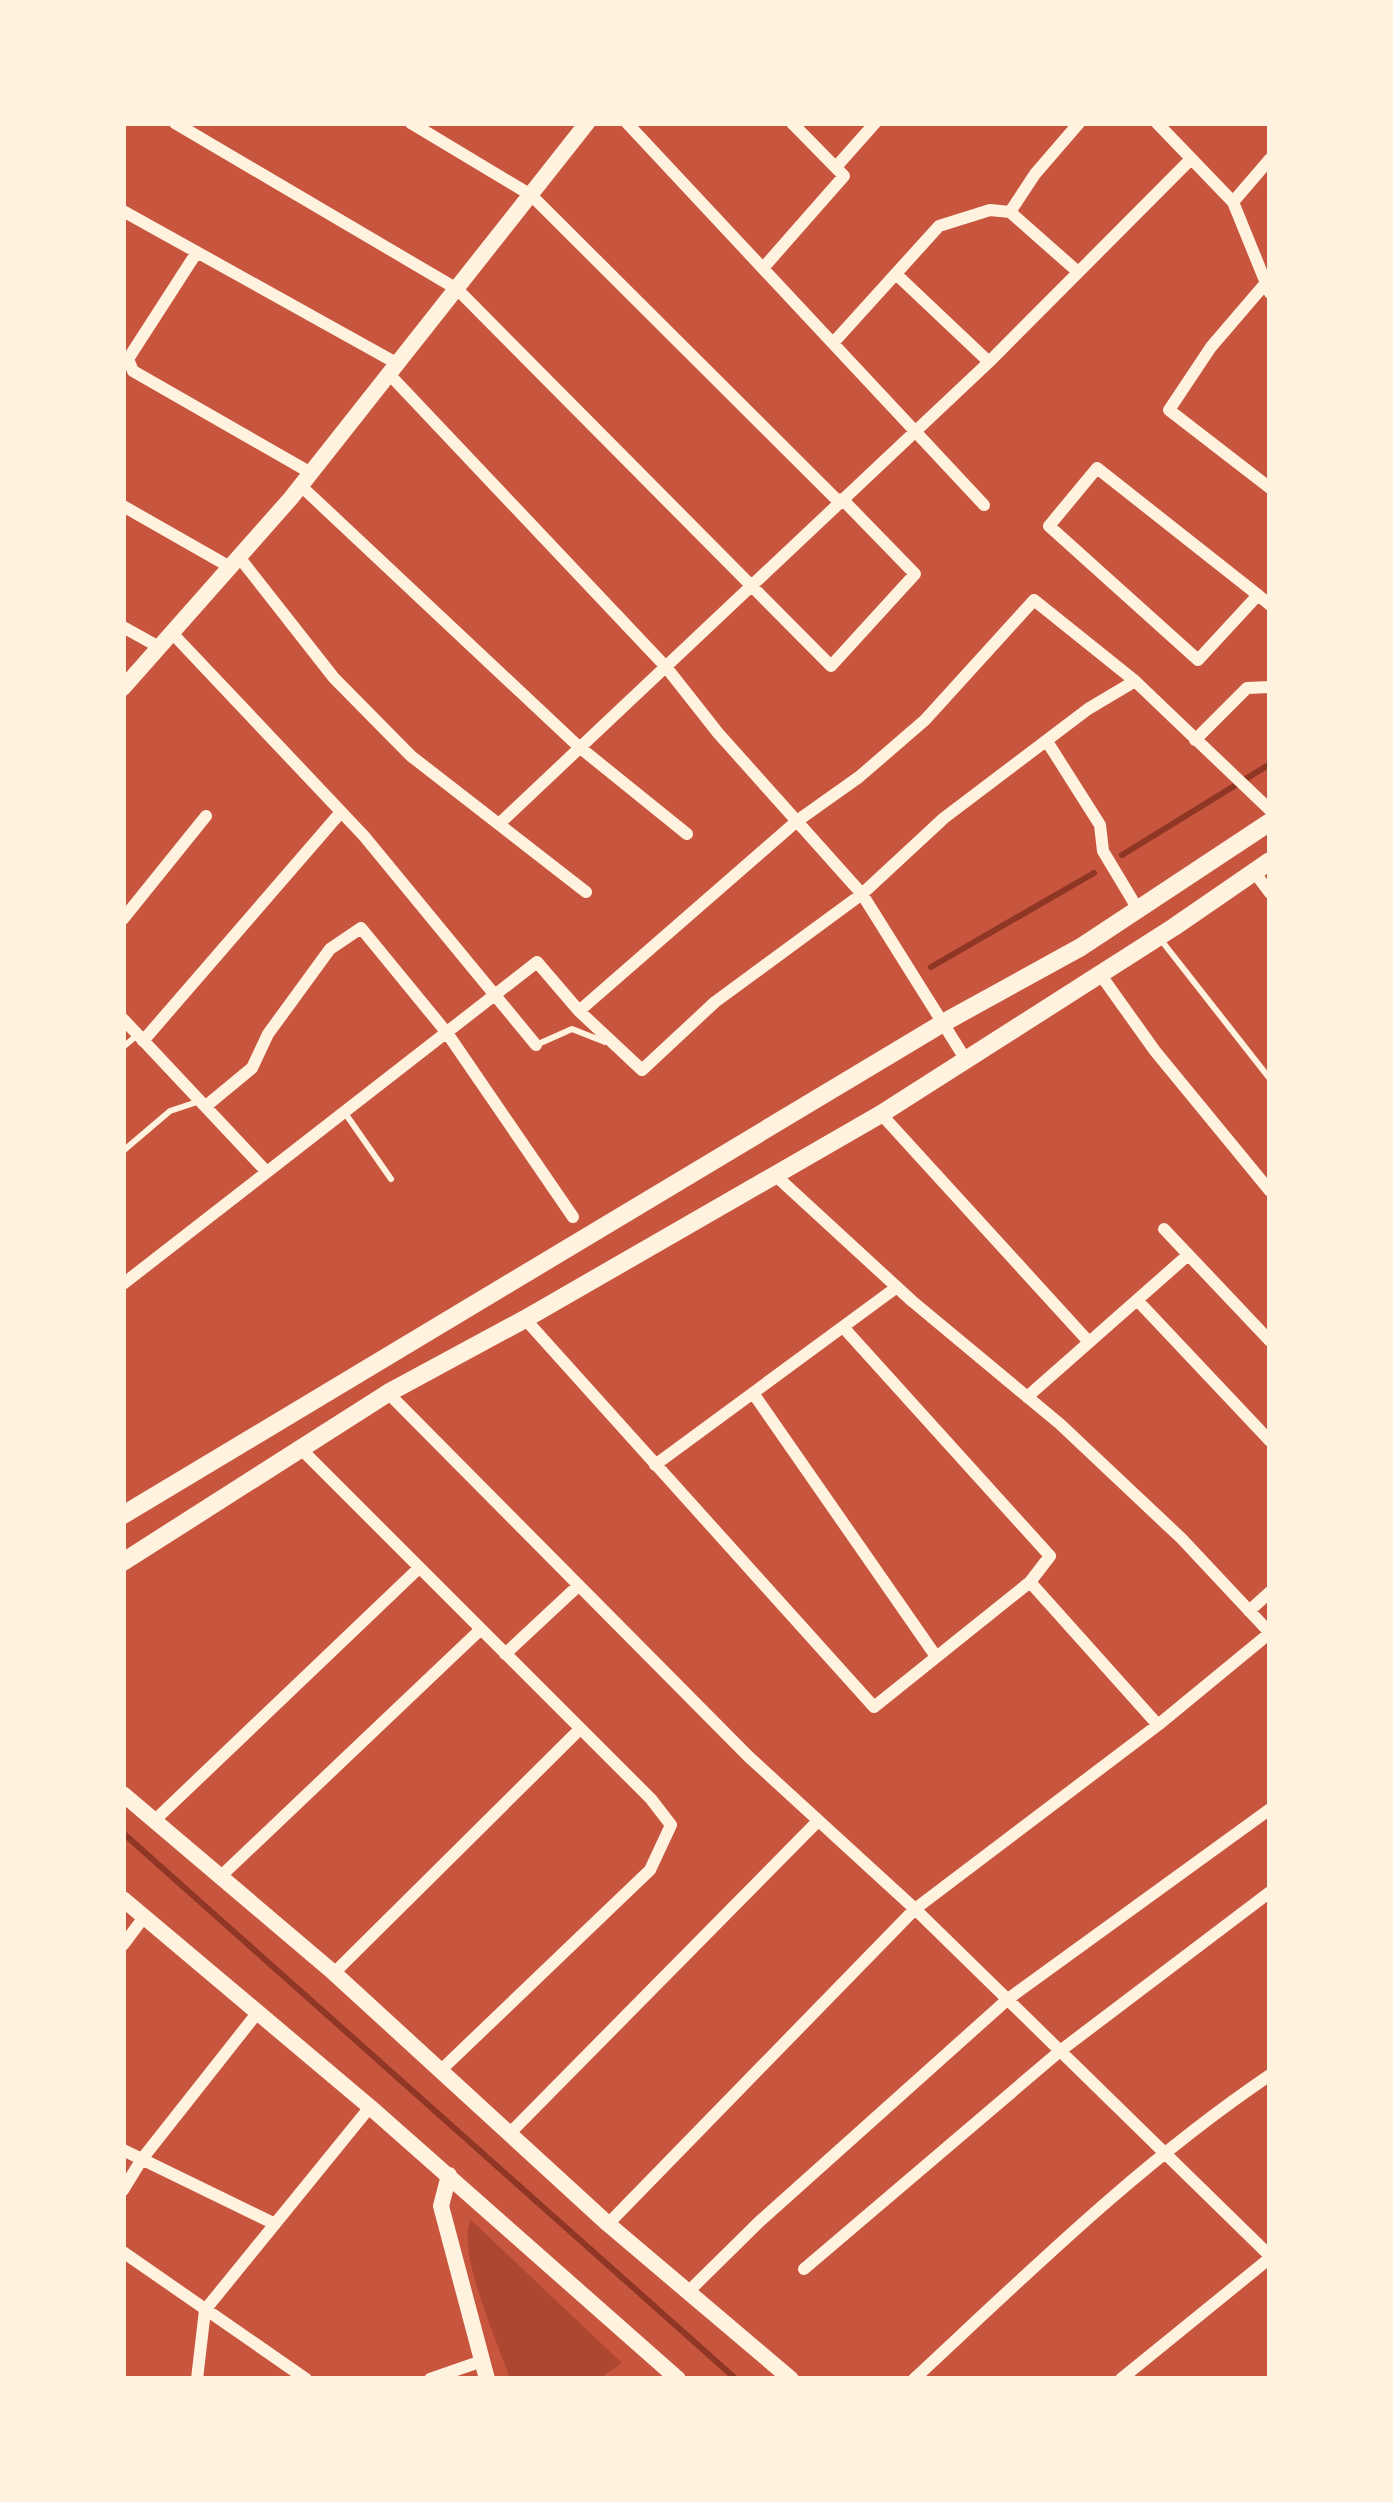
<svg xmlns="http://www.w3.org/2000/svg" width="1393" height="2502" viewBox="0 0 1393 2502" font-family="'Libre Baskerville',serif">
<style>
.green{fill:#ae4732}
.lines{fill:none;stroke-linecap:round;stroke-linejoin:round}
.stream{stroke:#8f3625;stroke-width:6}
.service{stroke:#fff3e0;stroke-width:6}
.minor{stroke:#fff3e0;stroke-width:12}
.tertiary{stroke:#fff3e0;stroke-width:16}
.secondary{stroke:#fff3e0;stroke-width:18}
</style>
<rect width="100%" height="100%" fill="#c8553d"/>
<path class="green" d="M471 2220 622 2363 599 2379H510C499 2345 455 2249 471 2220Z"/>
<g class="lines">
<path class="stream" d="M1122 855 1270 764
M931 967 1094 873
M123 1833 736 2379"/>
<path class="service" d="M1161 940 1270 1079
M536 1045 572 1029 605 1042
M123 1047 135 1037
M345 1113 391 1179
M123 1151 170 1111 197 1102"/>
<path class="minor" d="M175 123 457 289 831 666 915 574 842 499
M411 123 531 195 839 502
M627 123 984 505
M1157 123 1233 202 1270 159
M836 167 875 123
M1233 202 1270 293
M123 211 398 364
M1010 212 1078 272
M197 252 128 359 133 371 311 473
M764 267 844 176 792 123
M897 275 989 362
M1265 284 1211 347 1169 410 1270 488
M834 342 939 226 990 210 1010 212 1035 174 1079 123
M389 374 666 667 718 733 862 894 966 1060
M301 486 578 746 687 834
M123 506 230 567
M239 557 334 678 411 756 586 892
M1258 595 1198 660 1049 526 1097 468 1258 595 1270 605
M123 627 159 647
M172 633 364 836 536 1045
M1195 740 1247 688 1270 687
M1048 743 1100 825 1103 851 1139 911
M501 822 989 362 1190 160
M1255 873 1270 893
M123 919 206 816
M1100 974 1155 1051 1270 1191
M579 1011 797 821 859 777 925 720 1034 600 1135 681
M123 1019 265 1170
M143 1041 341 812
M206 1106 252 1068 268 1034 330 949 361 928 447 1033 573 1217
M881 1114 1089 1342
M1164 1229 1270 1341
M123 1284 537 962 579 1011 642 1070 715 1002 862 894 944 818 1088 709 1135 681 1270 810
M1137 1300 1270 1441
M525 1319 874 1707 1030 1582 1050 1556 843 1327
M388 1393 749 1757 915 1909 1270 2256
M753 1393 935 1655
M1027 1397 1188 1255
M299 1447 651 1799 671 1825 650 1870 440 2071
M655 1465 897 1287
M1030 1582 1158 1725
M1249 1611 1270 1592
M505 1654 578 1586
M155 1820 419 1568
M221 1876 480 1630
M123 1945 144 1917
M334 1973 580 1729
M509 2134 817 1822
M123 2150 275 2224
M123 2190 142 2159 258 2012
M608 2224 915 1909 1158 1725 1270 1633 1182 1539 1060 1424 912 1301 775 1175
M123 2252 306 2379
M804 2269 1060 2051 1270 1892
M689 2291 759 2222 1008 1999 1270 1809
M197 2379 205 2310 370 2107
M430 2379 482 2361
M914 2379C1028 2273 1141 2162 1270 2075
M1121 2379 1270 2258"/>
<path class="tertiary" d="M123 688 291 498 587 123
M123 1794 334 1973 608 2224 791 2379
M123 1899 370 2107 678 2379
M449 2175 441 2206 487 2379"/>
<path class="secondary" d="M123 1515 943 1023 1081 947 1270 822
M123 1562 388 1393 525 1319 881 1114 1174 927 1270 861"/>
</g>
<rect width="1393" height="2502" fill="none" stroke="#fff3e0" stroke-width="252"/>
</svg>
